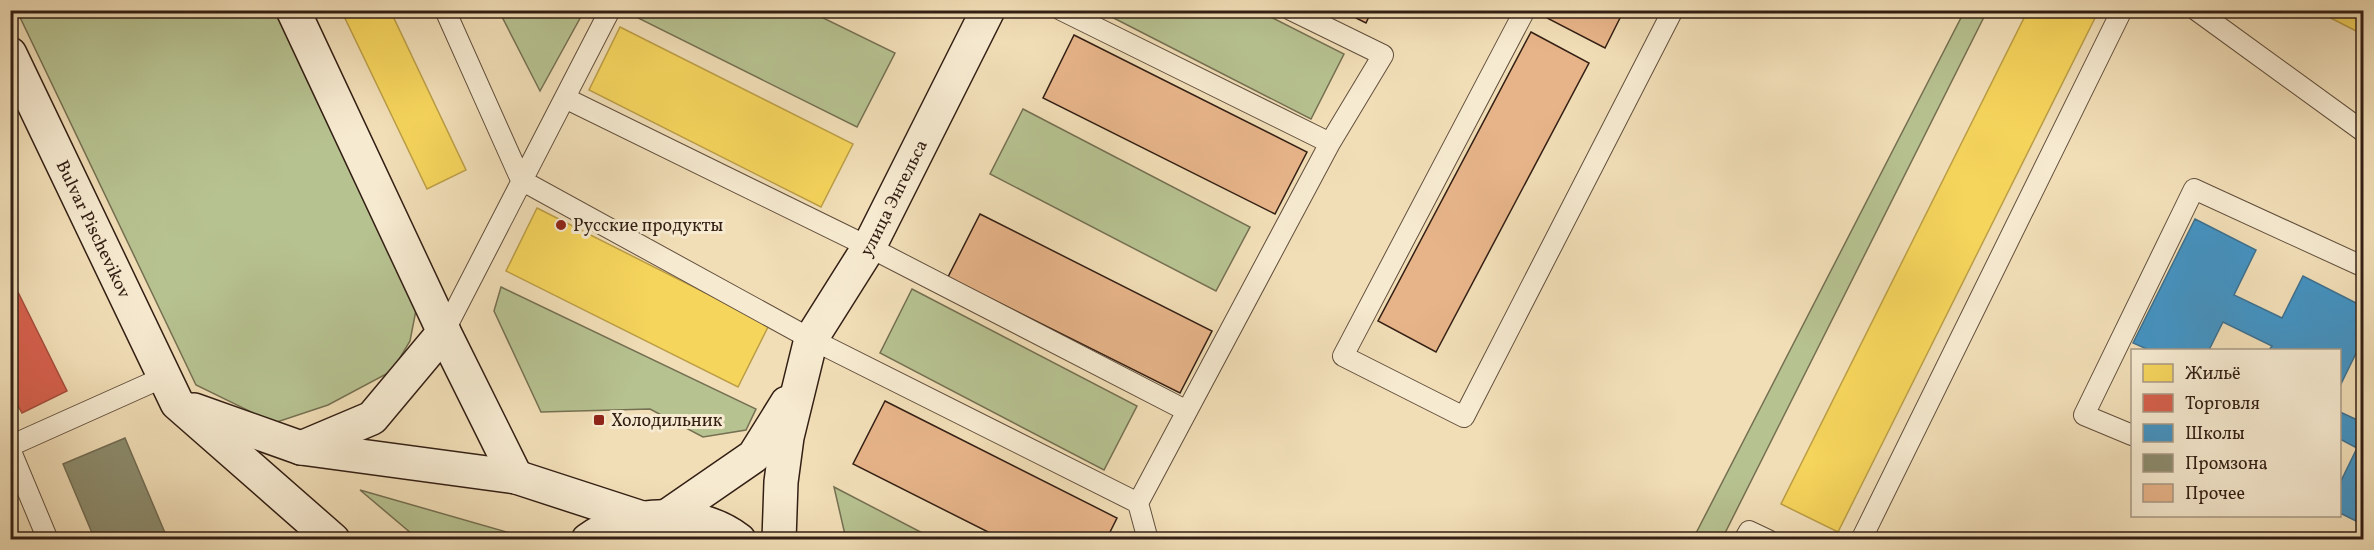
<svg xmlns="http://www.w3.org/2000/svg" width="2374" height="550" viewBox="0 0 2374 550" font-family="Vollkorn,serif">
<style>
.green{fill:#b7c291;stroke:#757052;stroke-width:1.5}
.homes{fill:#f6d55c;stroke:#bc9e46;stroke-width:1.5}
.shops{fill:#d6604d;stroke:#a54c3c;stroke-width:1.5}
.schools{fill:#4393c3;stroke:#3e708e;stroke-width:1.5}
.industry{fill:#8c8c6e;stroke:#716b53;stroke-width:1.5}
.building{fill:#e7b489;stroke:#331f14;stroke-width:1.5}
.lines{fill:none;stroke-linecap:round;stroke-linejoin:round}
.lane-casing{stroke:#624f3d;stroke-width:22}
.secondary-casing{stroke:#331f14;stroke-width:36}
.lane{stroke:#f6ead0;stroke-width:20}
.secondary{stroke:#f6ead0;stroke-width:33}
.poi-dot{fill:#8f2418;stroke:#f6ead0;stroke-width:2}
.labels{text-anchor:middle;stroke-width:6;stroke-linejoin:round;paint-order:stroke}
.street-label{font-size:18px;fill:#331f14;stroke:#f6ead0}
.poi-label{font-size:18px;fill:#331f14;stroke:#f6ead0;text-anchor:start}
</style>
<rect width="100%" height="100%" fill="#f1deb7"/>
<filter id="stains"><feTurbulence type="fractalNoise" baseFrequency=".00333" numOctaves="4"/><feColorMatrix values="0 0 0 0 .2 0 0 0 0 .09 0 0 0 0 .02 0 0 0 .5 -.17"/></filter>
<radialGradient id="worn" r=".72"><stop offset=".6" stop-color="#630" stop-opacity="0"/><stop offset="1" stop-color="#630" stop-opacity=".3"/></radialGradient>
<path class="green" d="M639 10 809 11 895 53 857 127 636 17Z
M1965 10 1987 11 1722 539H1693Z
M17 11H275L416 310 410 341 392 371 328 405 274 423 196 385Z
M499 11H584L540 91Z
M1100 11H1259L1344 54 1311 119Z
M1023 109 1250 227 1216 291 990 174Z
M501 287 756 409 746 430 703 437 650 409 541 412 494 311Z
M912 289 1137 406 1104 470 880 353Z
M834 487 934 539H846Z
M360 490 531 539H418Z"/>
<path class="homes" d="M341 10H390L466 170 427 189Z
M2028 10H2099L1838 532 1781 504Z
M2315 10H2364V35Z
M620 27 853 144 821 207 589 90Z
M537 208 769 325 738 387 506 271Z"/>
<path class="shops" d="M10 276 67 391 22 413 10 391Z"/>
<path class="schools" d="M2195 219 2256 250 2234 295 2282 318 2303 276 2364 307V337L2340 386V350H2269L2272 346 2223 322 2209 350H2149L2133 343Z
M2340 412 2364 423V525L2340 513V483L2357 448 2340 439Z"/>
<path class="industry" d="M125 438 168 540H95L63 464Z"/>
<path class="building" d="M1340 10H1372L1366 23Z
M1548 10H1624L1605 48 1545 17Z
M1531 32 1589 63 1436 352 1378 321Z
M1074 35 1307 152 1275 214 1043 98Z
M980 214 1212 331 1180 393 948 277Z
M885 401 1117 518 1106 540H1004L853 464Z"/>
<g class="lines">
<defs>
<path id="lane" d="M445 10 521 180 811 339 1138 503 1330 143 1383 55 1291 10
M1061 10 1330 143
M1525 10 1343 356 1464 417 1673 10
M2196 10 2364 132
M565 98 869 247 1187 411
M444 332 610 10
M2132 435 2084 415 2194 189 2364 267
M10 446 164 377
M10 449 48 540
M1138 503 1148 540
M1744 540 1749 531 1768 540
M1861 540 2122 10"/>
<g id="secondary">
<path d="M293 10 444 332 516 477"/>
<path id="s1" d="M10 54 177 403 333 540"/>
<path d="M194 410 301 448 516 477 642 518"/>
<path d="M301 448 372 418 444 332"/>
<path d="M667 516 754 456 787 403"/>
<path d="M588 540C629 510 697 508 739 540"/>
<path id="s2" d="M779 540 781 482 787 437 811 339 869 247 988 10"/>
</g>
</defs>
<use href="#lane" class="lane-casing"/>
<use href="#secondary" class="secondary-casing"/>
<use href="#lane" class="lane"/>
<use href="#secondary" class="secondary"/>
</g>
<g class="poi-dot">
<circle cx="561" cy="225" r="6"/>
<rect x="593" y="414" width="12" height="12" rx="3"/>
</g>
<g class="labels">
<g class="street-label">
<text dy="6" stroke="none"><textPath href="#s2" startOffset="368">улица Энгельса</textPath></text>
<text dy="6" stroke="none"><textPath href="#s1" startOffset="194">Bulvar Pischevikov</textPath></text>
</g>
<g class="poi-label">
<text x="573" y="231">Русские продукты</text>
<text x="611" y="426">Холодильник</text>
</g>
</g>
<rect width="2374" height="550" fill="none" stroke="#f1deb7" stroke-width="36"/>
<rect x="12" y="12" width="2350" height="526" fill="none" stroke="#331f14" stroke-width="3"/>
<rect x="18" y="18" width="2338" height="514" fill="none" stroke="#331f14" stroke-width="1.5"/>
<rect x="2131" y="349" width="210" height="168" fill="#f6ead0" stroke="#a89985" stroke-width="1.5"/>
<rect x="2143" y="364" width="30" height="18" fill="#f6d55c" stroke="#a89985" stroke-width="1.5"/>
<text x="2185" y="379" font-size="18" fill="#331f14">Жильё</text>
<rect x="2143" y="394" width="30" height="18" fill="#d6604d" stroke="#a89985" stroke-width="1.5"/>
<text x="2185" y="409" font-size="18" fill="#331f14">Торговля</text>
<rect x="2143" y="424" width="30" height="18" fill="#4393c3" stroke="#a89985" stroke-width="1.5"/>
<text x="2185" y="439" font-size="18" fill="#331f14">Школы</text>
<rect x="2143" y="454" width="30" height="18" fill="#8c8c6e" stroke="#a89985" stroke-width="1.5"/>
<text x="2185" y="469" font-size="18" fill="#331f14">Промзона</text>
<rect x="2143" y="484" width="30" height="18" fill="#e7b489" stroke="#a89985" stroke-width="1.5"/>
<text x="2185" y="499" font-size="18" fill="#331f14">Прочее</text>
<rect width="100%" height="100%" filter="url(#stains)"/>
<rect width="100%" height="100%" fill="url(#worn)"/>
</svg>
